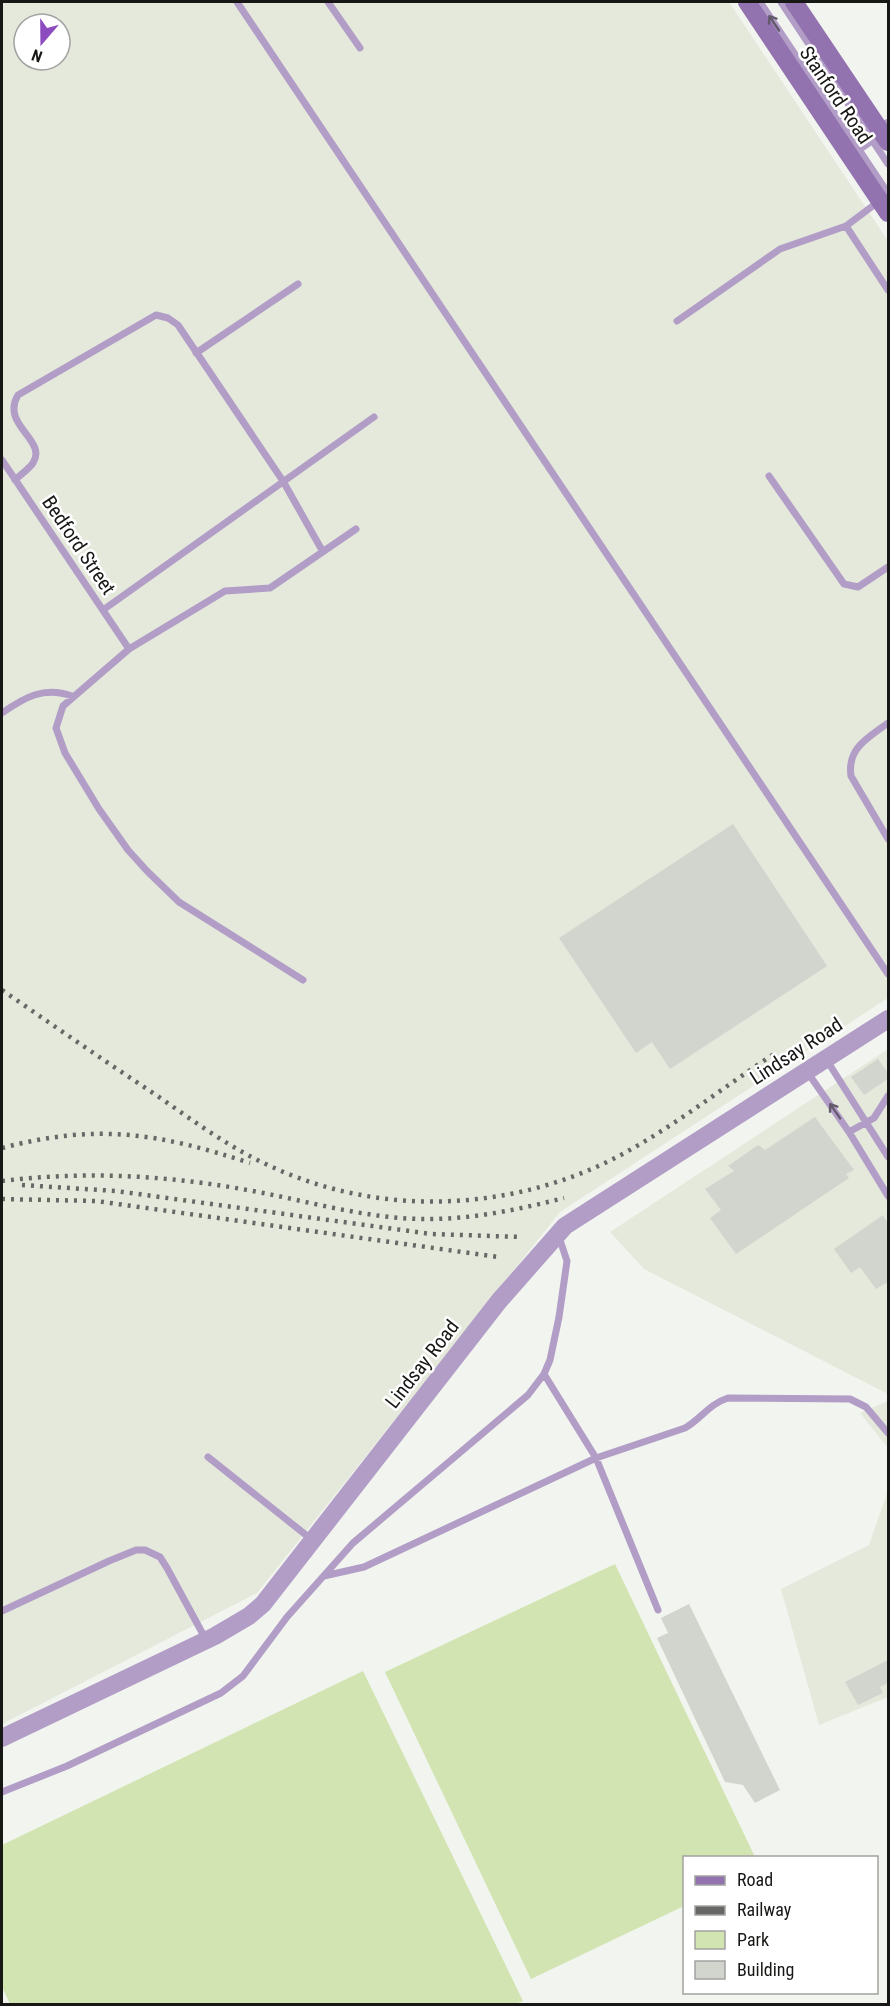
<svg xmlns="http://www.w3.org/2000/svg" width="890" height="2006" viewBox="0 0 890 2006" font-family="'Roboto Condensed',sans-serif">
<style>
.built{fill:#e4e9dc;fill-rule:evenodd}
.green{fill:#d2e4b1}
.building{fill:#d2d4ce}
.lines{fill:none;stroke-linecap:round;stroke-linejoin:round}
.service{stroke:#b29dc7;stroke-width:7}
.minor{stroke:#b29dc7;stroke-width:14}
.tertiary{stroke:#b29dc7;stroke-width:18}
.secondary{stroke:#9272af;stroke-width:18}
.rail{stroke:#676865;stroke-width:4.5;stroke-dasharray:3 6;stroke-linecap:butt}
.oneway{stroke:#645a6e}
.labels{text-anchor:middle;stroke-width:5;stroke-linejoin:round;paint-order:stroke}
.street-label{font-size:20px;fill:#171715;stroke:#fff}
</style>
<rect width="100%" height="100%" fill="#f2f5ef"/>
<path class="built" d="M2 2H729L888 241V998L560 1212 257 1593 2 1724ZM24 24H60V60H24Z
M888 1049V1394L644 1269 610 1232Z
M888 1401V1448L860 1413Z
M888 1490V1697L819 1725 781 1589 869 1545Z"/>
<path class="green" d="M615 1564 755 1857 684 1858V1906L531 1979 385 1672Z
M363 1671 523 2001 515 2004H10L2 1987V1845Z"/>
<path class="building" d="M733 824 827 966 670 1069 652 1042 636 1053 559 938Z
M878 1059 888 1073V1079L864 1095 851 1077Z
M815 1117 854 1170 846 1174 849 1178 736 1254 710 1218 721 1210 705 1189 734 1171 728 1166 758 1145 765 1150Z
M883 1215 888 1224V1282L876 1289 860 1267 851 1273 834 1249Z
M689 1604 780 1790 755 1803 743 1785 725 1782 657 1638 668 1633 661 1618Z
M888 1660V1683L880 1687 883 1693 858 1705 845 1682Z"/>
<g class="lines">
<path class="service" d="M237 2 888 974
M328 2 360 48
M760 2 888 193
M781 2 888 164
M846 226 888 290
M677 321 780 249 846 226 878 202
M196 353 298 284
M2 460 129 649
M769 476 844 584 858 587 888 567
M15 480C20 475 29 469 33 463 48 440 0 425 18 395L156 315 168 318 178 325 283 481 323 552
M103 610 374 417
M2 713C25 697 44 686 72 696
M888 723C868 738 847 748 851 776L888 839
M303 980 179 902 147 871 128 850 99 809 65 753 56 728 63 706 129 649 225 591 270 588 356 529
M826 1059 888 1157
M808 1073 849 1132 888 1196
M849 1132 874 1118 888 1096
M208 1457 311 1539
M324 1576 364 1567 596 1458 544 1374
M658 1610 596 1458 685 1428C701 1419 709 1404 728 1398L850 1399 866 1407 888 1433
M2 1611 109 1561 136 1550H145L160 1557 167 1568 205 1638
M2 1792 67 1766 221 1693 243 1676 287 1617 353 1543 528 1395 544 1374 550 1360 559 1317 567 1261 559 1237"/>
<path class="minor" d="M848 153 888 126"/>
<path class="tertiary" d="M2 1738 215 1636 249 1616 263 1604 499 1301 565 1226 888 1019"/>
<path class="secondary" d="M747 2 888 213
M794 2 888 142"/>
<path class="rail" d="M2 990C54 1026 106 1062 159 1097 195 1122 230 1148 270 1166 379 1217 509 1212 615 1158 671 1129 722 1088 774 1054
M2 1148C97 1123 158 1133 250 1163
M2 1181C91 1170 180 1176 268 1194 318 1204 369 1218 420 1219 469 1220 517 1210 564 1198
M22 1185 116 1191 431 1234 522 1237
M2 1199 96 1201 498 1257"/>
</g>
<defs><path id="oneway-shaft" d="M-6 0H5M1.5-3L5.5 0L1.5 3" fill="none" stroke-width="1.6" stroke-linecap="round" stroke-linejoin="round" transform="scale(1.5)"/></defs>
<g class="oneway">
<use href="#oneway-shaft" transform="translate(774 23) rotate(-124)"/>
<use href="#oneway-shaft" transform="translate(835 1111) rotate(-125)"/>
</g>
<g class="labels">
<g class="street-label">
<text transform="translate(836 95) rotate(56)" y="7">Stanford Road</text>
<text transform="translate(79 545) rotate(56)" y="7">Bedford Street</text>
<text transform="translate(796 1051) rotate(-33)" y="7">Lindsay Road</text>
<text transform="translate(422 1364) rotate(-52)" y="7">Lindsay Road</text>
</g>
</g>
<rect width="890" height="2006" fill="none" stroke="#171715" stroke-width="6"/>
<rect x="683" y="1856" width="195" height="138" fill="#ffffff" stroke="#a2a2a1" stroke-width="1.5"/>
<rect x="695" y="1876" width="30" height="9" fill="#9272af" stroke="#a2a2a1" stroke-width="1.5"/>
<text x="737" y="1886" font-size="18" fill="#171715">Road</text>
<rect x="695" y="1906" width="30" height="9" fill="#676865" stroke="#a2a2a1" stroke-width="1.5"/>
<text x="737" y="1916" font-size="18" fill="#171715">Railway</text>
<rect x="695" y="1931" width="30" height="18" fill="#d2e4b1" stroke="#a2a2a1" stroke-width="1.5"/>
<text x="737" y="1946" font-size="18" fill="#171715">Park</text>
<rect x="695" y="1961" width="30" height="18" fill="#d2d4ce" stroke="#a2a2a1" stroke-width="1.5"/>
<text x="737" y="1976" font-size="18" fill="#171715">Building</text>
<g transform="translate(42 42) rotate(200)"><circle r="28" fill="#ffffff" stroke="#a2a2a1" stroke-width="1.5"/>
<path d="M0-4.5L10 22L0 15L-10 22Z" fill="#8d4bc0"/>
<text y="-9" font-size="16" font-weight="bold" text-anchor="middle" fill="#171715">N</text>
</g>
</svg>
